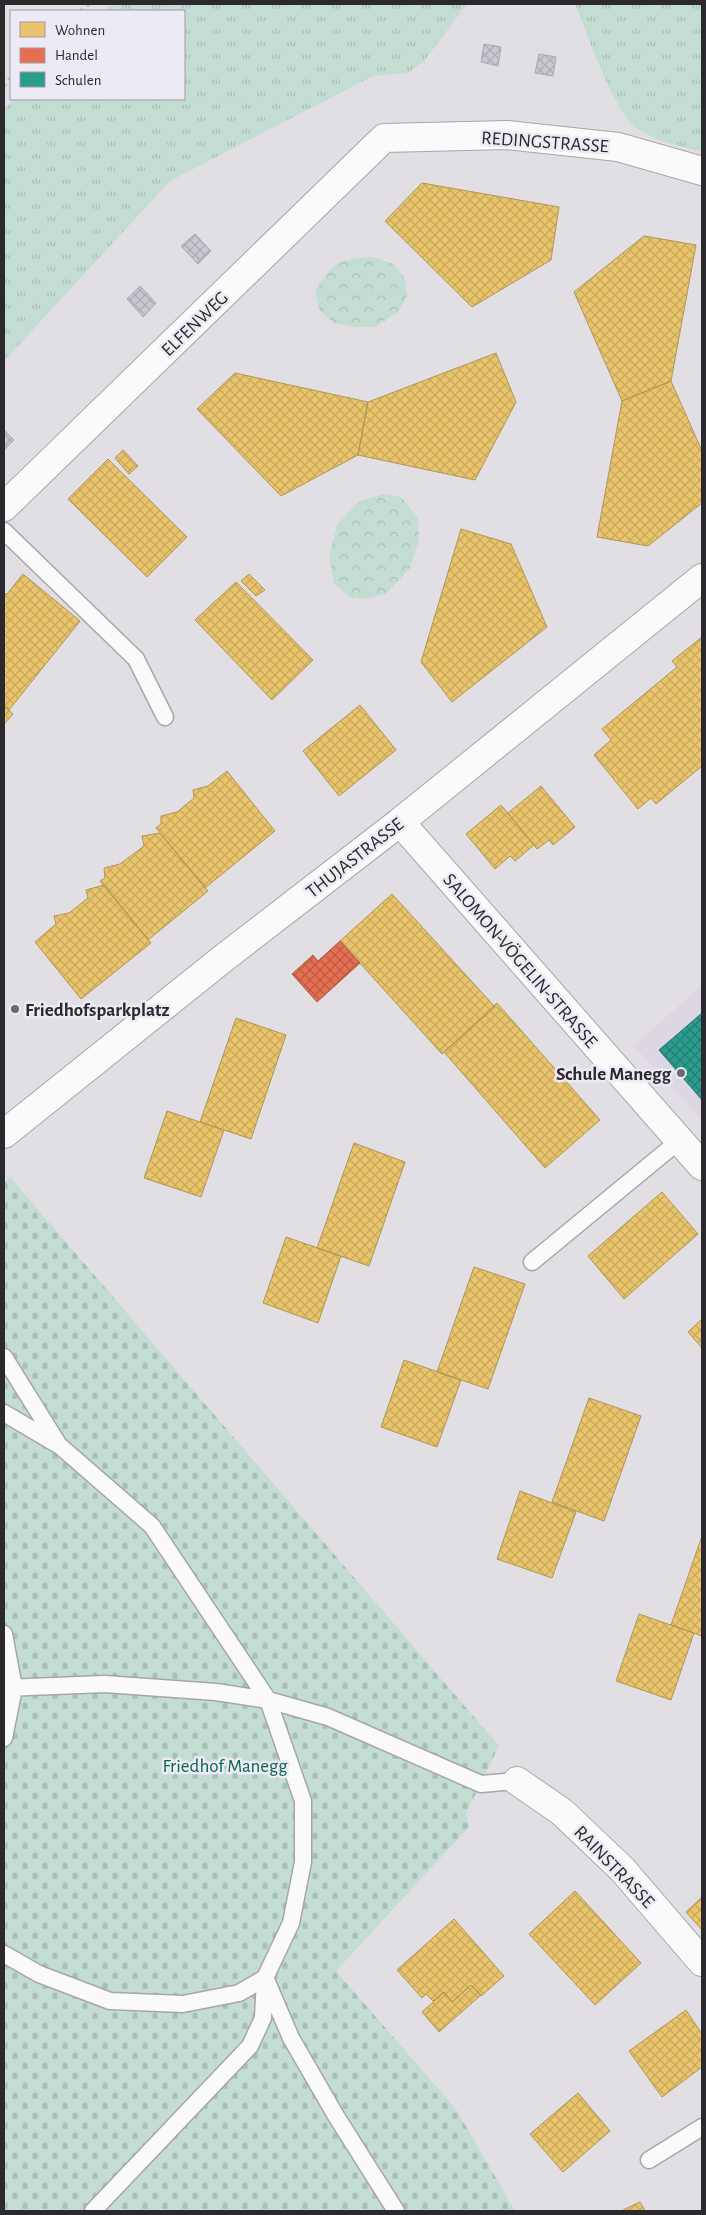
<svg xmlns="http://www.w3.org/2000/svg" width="706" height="2215" viewBox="0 0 706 2215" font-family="'Alegreya Sans',sans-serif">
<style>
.built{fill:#ddd7e4}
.grass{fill:url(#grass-tufts)}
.cemetery{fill:url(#cemetery-stones)}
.park{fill:url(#park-crowns)}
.homes{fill:url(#homes-cross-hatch);stroke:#b09658}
.shops{fill:url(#shops-cross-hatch);stroke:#af5a46}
.schools{fill:url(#schools-cross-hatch);stroke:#2a7a72}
.building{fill:url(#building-cross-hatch);stroke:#a9a9ac}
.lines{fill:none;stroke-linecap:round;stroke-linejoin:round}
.service-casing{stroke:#a7a5aa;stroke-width:19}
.minor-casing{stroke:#a7a5aa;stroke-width:30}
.service{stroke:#fafafb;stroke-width:16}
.minor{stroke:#fafafb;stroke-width:28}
.rail{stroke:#bfbfbf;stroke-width:4;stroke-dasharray:2.5 5;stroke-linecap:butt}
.poi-dot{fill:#6b696d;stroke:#ede9f5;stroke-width:2}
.labels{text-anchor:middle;stroke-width:5;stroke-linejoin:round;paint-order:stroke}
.street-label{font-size:19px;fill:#2b292d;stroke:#ede9f5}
.poi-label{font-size:19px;font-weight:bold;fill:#2b292d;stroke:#ede9f5;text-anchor:start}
.park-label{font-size:19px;fill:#046849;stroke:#ede9f5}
</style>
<defs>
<pattern id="grass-tufts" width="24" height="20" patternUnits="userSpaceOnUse" patternTransform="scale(1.25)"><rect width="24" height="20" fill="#c4ddd3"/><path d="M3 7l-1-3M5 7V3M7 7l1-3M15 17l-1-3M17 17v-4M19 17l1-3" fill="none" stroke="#a9beb5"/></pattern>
<pattern id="cemetery-stones" width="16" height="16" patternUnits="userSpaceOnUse" patternTransform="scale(1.25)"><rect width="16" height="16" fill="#c4ddd3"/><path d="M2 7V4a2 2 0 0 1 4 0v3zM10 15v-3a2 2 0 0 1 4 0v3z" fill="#a9beb5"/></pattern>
<pattern id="park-crowns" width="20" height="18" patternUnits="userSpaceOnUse" patternTransform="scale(1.25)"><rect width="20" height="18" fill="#c4ddd3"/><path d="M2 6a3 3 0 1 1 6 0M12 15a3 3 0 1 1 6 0" fill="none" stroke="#a9beb5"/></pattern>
<pattern id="homes-cross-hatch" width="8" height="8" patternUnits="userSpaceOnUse" patternTransform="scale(1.25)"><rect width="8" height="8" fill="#e9c46a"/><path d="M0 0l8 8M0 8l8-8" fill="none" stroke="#c8a85c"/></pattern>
<pattern id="shops-cross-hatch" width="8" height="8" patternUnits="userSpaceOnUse" patternTransform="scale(1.25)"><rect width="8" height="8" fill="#e76f51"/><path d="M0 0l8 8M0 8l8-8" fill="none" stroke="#bb5b44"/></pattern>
<pattern id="schools-cross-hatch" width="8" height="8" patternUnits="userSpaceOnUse" patternTransform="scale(1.25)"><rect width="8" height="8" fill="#2a9d8f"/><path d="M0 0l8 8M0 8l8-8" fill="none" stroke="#248075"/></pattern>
<pattern id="building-cross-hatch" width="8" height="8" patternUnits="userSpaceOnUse" patternTransform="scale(1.25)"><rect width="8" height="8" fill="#c9c7d2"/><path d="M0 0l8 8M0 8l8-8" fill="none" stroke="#adabb5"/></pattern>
</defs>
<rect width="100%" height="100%" fill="#e1dfe4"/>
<path class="built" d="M702 985V1120L634 1046Z"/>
<path class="grass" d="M112 4H467L425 60 408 73 373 76 170 181 4 361V109L14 99H184V11H104Z
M575 4H702V152C680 146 657 142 638 129 614 114 587 32 575 4Z"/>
<path class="cemetery" d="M10 1177 499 1746 466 1814 470 1826 336 1971 456 2109 515 2211H4V1182Z"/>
<path class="park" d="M373 257 394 264 405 279 407 296 398 312 375 327H354L334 323 320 311 315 292C334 260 338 260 373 257Z
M383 494 401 497 418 518 419 540 410 568 386 594 365 599 350 597 334 584 329 557 337 525 358 502Z"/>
<path class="homes" d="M422 183 559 207 551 260 472 307 385 221Z
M644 236 696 245 671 381 622 401 574 292Z
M496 353 516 402 475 480 358 455 368 402Z
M235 373 368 402 358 455 281 496 197 409Z
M671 381 702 451V503L648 546 597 537 622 401Z
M123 450 138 466 129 474 115 458Z
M108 459 187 537 147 577 68 499Z
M461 529 511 544 547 627 452 702 421 662Z
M23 574 80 621 9 710 4 706V594H7Z
M249 574 265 590 256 596 241 581Z
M236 582 313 660 272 700 195 620Z
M702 637V766L656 804 651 798 638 809 594 755 611 740 602 729 677 667 672 661Z
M360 705 396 750 339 796 303 751Z
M4 706 13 714 4 724Z
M227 771 275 831 205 888 156 828 161 824V816L177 812 194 798 193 790 208 786Z
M541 786 575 827 553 845 549 840 537 849 508 813Z
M501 805 534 845 515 861 510 856 495 869 466 834Z
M160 833 208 891 148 940 100 881 105 878 104 868 120 864 144 846 142 836Z
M104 885 151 943 81 999 35 942 56 924 54 916 69 913 88 898 86 890Z
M392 894 495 1007 442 1054 340 941Z
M497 1003 600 1120 545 1168 444 1052Z
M236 1018 286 1035 251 1139 200 1122Z
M167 1111 224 1130 201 1197 144 1178Z
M354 1143 405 1162 369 1266 317 1248Z
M662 1192 698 1234 624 1299 588 1256Z
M286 1237 341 1256 318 1323 263 1303Z
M474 1267 525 1284 488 1389 437 1372Z
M702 1319V1348L688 1332Z
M404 1360 461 1380 437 1447 381 1427Z
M589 1398 641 1416 604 1521 552 1502Z
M520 1491 576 1512 552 1578 497 1559Z
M702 1536V1636L671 1625Z
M639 1614 694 1633 671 1700 616 1681Z
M575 1891 641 1963 595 2005 529 1934Z
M702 1897V1930L686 1912Z
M454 1919 504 1976 481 1996 471 1985 452 2002 444 1992 433 2001 426 1994 422 1998 397 1970Z
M471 1985 481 1995 439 2032 422 2012 444 1992 452 2002Z
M686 2010 702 2034V2067L662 2097 629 2051Z
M578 2093 610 2131 563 2172 530 2134Z
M640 2202 645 2211H621Z"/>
<path class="shops" d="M340 941 360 963 317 1002 292 974 313 955 318 961Z"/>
<path class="schools" d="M702 1013V1100L659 1050Z"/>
<path class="building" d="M484 44 501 47 498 66 481 62Z
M539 54 556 57 553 76 535 73Z
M195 234 211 251 198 264 181 246Z
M140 286 156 303 143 317 127 299Z
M4 430 14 440 4 450Z"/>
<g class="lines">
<defs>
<path id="service" d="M4 531 136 659 165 717
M532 1262 680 1140
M4 1357 57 1442
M4 1413 60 1446 152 1526 268 1700 303 1801V1862L291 1923 265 1978 239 1993 183 2004 110 2001 39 1974 4 1954
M4 1634 14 1688 4 1738
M4 1688 105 1684 216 1692 268 1700 328 1717 481 1784 517 1781
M267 1982 291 2038 336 2116 396 2211
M649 2160 702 2127
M93 2211 250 2046 263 2018 265 1978"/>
<path id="minor" d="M4 507 384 138 507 135 618 147 702 171
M400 822 702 1166
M4 1134 225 957 400 822 702 578
M517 1781 562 1812 622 1869 702 1962"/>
</defs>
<use href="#service" class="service-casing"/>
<use href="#minor" class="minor-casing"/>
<use href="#service" class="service"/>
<use href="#minor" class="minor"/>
<path class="rail" d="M81 11 89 4
M4 86 11 77"/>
</g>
<g class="poi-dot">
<circle cx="15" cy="1009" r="5"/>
<circle cx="681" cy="1073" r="5"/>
</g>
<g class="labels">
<g class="street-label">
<text transform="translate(545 141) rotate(4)" y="7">REDINGSTRASSE</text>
<text transform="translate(194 323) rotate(-44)" y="7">ELFENWEG</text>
<text transform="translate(354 857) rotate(-38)" y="7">THUJASTRASSE</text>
<text transform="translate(521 960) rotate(49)" y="7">SALOMON-VÖGELIN-STRASSE</text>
<text transform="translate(615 1866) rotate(46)" y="7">RAINSTRASSE</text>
</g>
<g class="poi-label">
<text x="25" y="1016">Friedhofsparkplatz</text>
<text x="671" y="1080" text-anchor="end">Schule Manegg</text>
</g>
<g class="park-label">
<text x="225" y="1772">Friedhof Manegg</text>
</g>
</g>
<rect width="706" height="2215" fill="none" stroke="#2b292d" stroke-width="10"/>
<rect x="10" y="10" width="175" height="90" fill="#ede9f5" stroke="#9f9ca5"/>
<rect x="20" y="22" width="25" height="15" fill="#e9c46a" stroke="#9f9ca5"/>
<text x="55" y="35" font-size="15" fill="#2b292d">Wohnen</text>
<rect x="20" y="48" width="25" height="15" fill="#e76f51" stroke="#9f9ca5"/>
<text x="55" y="60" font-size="15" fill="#2b292d">Handel</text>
<rect x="20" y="72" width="25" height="15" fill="#2a9d8f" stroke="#9f9ca5"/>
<text x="55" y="85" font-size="15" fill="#2b292d">Schulen</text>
</svg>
